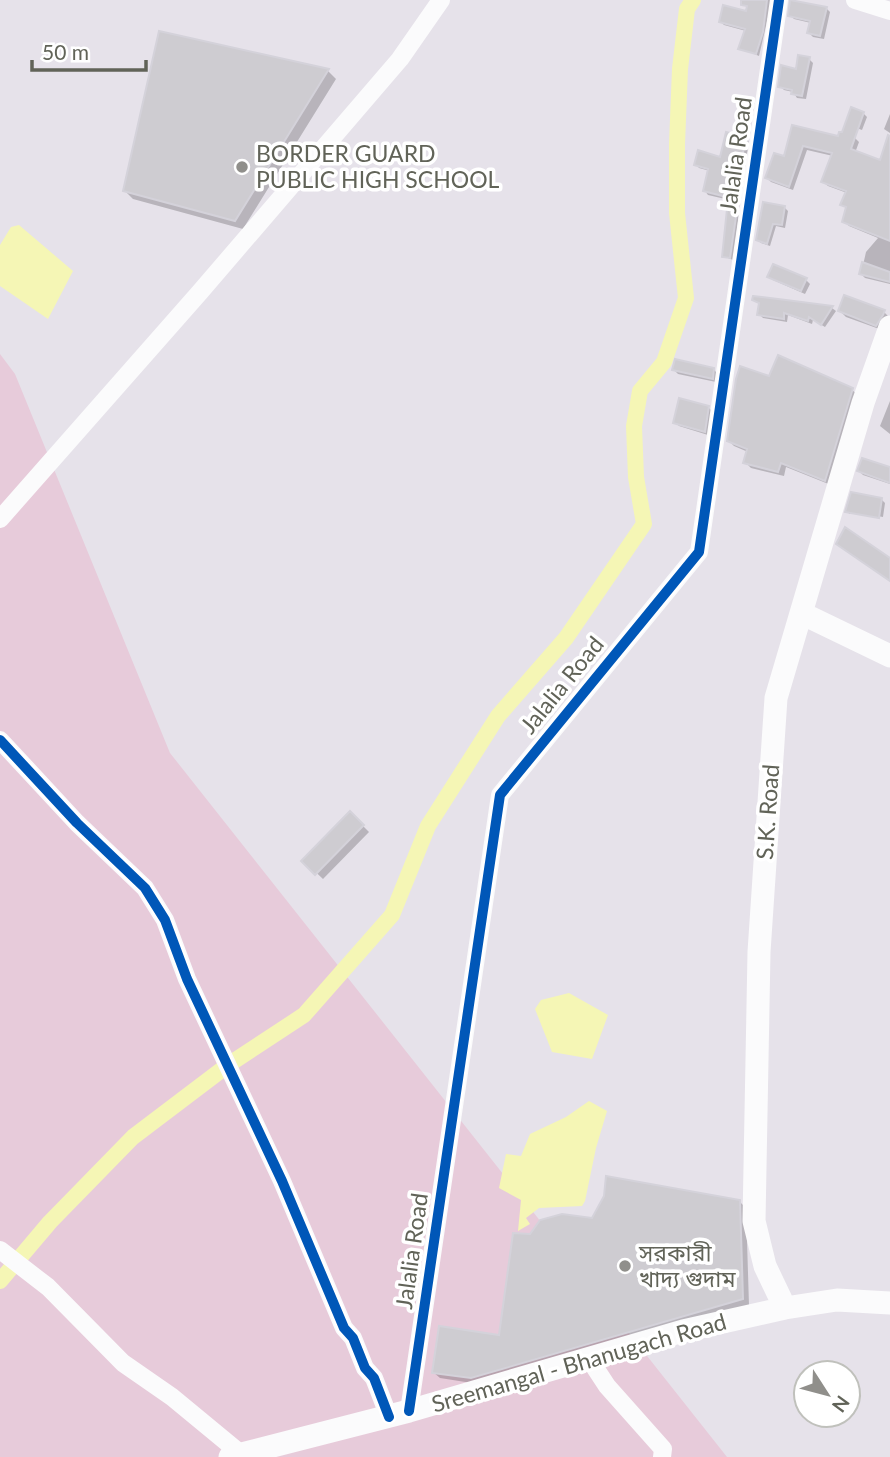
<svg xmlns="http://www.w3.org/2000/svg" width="890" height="1457" viewBox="0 0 890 1457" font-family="Lato,'Noto Sans Bengali',sans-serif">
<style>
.green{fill:#e7cbda}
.water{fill:#f5f6b5}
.shadow{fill:#0003}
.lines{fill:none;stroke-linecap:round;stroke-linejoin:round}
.canal{stroke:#f5f6b5;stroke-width:16}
.building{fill:#ceccd1;stroke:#d4d2da;stroke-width:2}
.street{stroke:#fbfbfc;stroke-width:18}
.secondary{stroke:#fbfbfc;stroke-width:23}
.cycleway-casing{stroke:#fff;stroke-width:15}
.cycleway{stroke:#0057b8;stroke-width:10}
.poi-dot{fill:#908f8b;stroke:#fff;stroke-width:2.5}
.labels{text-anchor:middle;stroke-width:7;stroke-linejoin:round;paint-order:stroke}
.poi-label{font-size:23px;fill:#616358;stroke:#fff;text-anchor:start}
.street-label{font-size:23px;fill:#616358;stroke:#fff}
</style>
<rect width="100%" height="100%" fill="#e6e2ea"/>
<path class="green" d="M0 354 15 374 170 753 727 1457H0Z"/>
<path class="water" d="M19 225 73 271 48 319 0 286V245L11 227Z
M569 993 608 1015 592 1059 552 1052 535 1009 541 1000Z
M589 1101 607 1111 596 1148 585 1201 582 1206 539 1208 526 1218 530 1224 518 1231 521 1200 499 1188 506 1154 521 1156 530 1134 566 1117Z"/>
<path class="shadow" d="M749 0H772L759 56 740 48 746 31 724 25 721 22 748 13Z
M791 0 826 8 830 12 824 39 813 37 809 33 811 23 794 19 790 15Z
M809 59 813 63 806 99 797 98 793 92 784 90 780 86Z
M328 71 336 79 243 229 133 199 124 190Z
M863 113 867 117 862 130 851 126Z
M890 114V133L884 129Z
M793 128 839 138 854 137 859 142 855 153 881 162 890 156V284L865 278 861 274 866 252 878 238 849 226 844 221 847 209 842 204 847 193 828 186 823 182 833 156 807 150 793 190 771 182 767 178 785 158Z
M745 138 749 142 738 202 708 195 705 191 710 171 699 168 696 164 721 159Z
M785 208 788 211 785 228 776 226 770 246 761 243 758 240Z
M736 211 739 214 733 260 723 256Z
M769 276 806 280 810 284 805 294 773 280Z
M754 298 832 308 836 311 825 327 813 320 812 324 788 315 787 322 763 318 759 314 761 305 754 300Z
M840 311 884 312 889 317 882 330 846 317Z
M713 369 717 373 716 382 678 374 674 370Z
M770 379 852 390 858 395 831 485 786 467 784 476 751 468 745 462 748 452 734 446 728 440Z
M890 401V434L880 426Z
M708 407 712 411 708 435 679 426 675 422Z
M890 469V484L863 475 859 471Z
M881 499 885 503 883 517 850 511V514L847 512Z
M350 813 369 832 323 879 304 861Z
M740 1202 746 1208 749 1305 478 1384 440 1378 433 1372 500 1337 531 1236 593 1220Z"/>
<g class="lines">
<path class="canal" d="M0 1281 50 1222 133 1137 228 1065 304 1015 392 915 428 826 498 716 566 638 644 524 636 477 634 426 640 391 664 362 686 298 677 213V144L680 69 687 9 693 0"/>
</g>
<path class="building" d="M741 0H767L763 32 756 54 738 49 745 29 719 22 723 5 746 11 747 6 741 5Z
M790 0 827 7 820 36 807 33 810 21 788 16Z
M159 31 329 69 235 221 123 191Z
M798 55 810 57 802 96 791 94 792 90 778 87 781 65 796 69Z
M743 101 753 103 750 119 741 117Z
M851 107 864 112 851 149 880 160 888 135 890 136V241L842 222 846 207 840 205 846 191 821 182 832 153 803 146 789 187 765 178 774 153 784 156 792 125 838 136 839 132H842Z
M726 132 746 137 734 199 703 191 708 169 694 165 698 150 720 157Z
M763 202 785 206 782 225 773 224 767 244 756 240Z
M727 209 737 210 730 258 722 257Z
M862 262 890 272V282L859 274Z
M773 264 807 278 801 291 767 277Z
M844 295 885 310 883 315 876 326 838 311Z
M753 296 786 300 833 306 821 325 809 317 808 321 784 313V319L757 315 759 303 752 300Z
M778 355 853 388 825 481 781 463 778 472 743 463 747 449 727 441 736 379 740 366 769 376Z
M675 359 714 368 713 379 672 370Z
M679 398 709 406 705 432 673 423Z
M862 458 890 467V483L857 471Z
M851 492 882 498 879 518 845 512Z
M845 527 890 558V581L836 544Z
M350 811 364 825 315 875 301 861Z
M606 1176 740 1200 743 1299 471 1378 432 1373 439 1326 499 1335 513 1233 530 1234 540 1220 562 1214 592 1218 604 1196Z"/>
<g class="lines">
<path class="street" d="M855 0 890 11
M0 519 200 292 400 59 441 0
M0 740 77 823 145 888 165 920 187 979 282 1181 344 1328 353 1338 365 1368 374 1378 389 1417
M0 1250 48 1287 123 1363 172 1397 241 1454
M588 1357 607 1386 663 1449 662 1457
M409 1411 500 795 699 552 779 0"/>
<path class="secondary" d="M801 613 890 656
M785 1308 765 1266 754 1221 759 952 776 698 863 403 890 327
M230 1457 409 1411 683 1331 785 1308 837 1300 890 1303"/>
<defs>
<path id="cycleway" d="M0 740 77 823 145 888 165 920 187 979 282 1181 344 1328 353 1338 365 1368 374 1378 389 1417
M409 1411 500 795 699 552 779 0"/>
</defs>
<use href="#cycleway" class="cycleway-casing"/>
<use href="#cycleway" class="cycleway"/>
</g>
<g class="poi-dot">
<circle cx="242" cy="167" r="7"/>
<circle cx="625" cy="1266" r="7"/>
</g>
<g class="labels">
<g class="poi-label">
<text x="256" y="162">BORDER GUARD<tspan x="256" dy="26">PUBLIC HIGH SCHOOL</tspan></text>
<text x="639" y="1261">সরকারী<tspan x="639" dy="26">খাদ্য গুদাম</tspan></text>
</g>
<g class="street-label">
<text transform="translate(736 155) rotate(-82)" y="8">Jalalia Road</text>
<text transform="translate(562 685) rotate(-51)" y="8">Jalalia Road</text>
<text transform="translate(768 812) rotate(-86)" y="8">S.K. Road</text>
<text transform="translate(412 1251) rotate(-82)" y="8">Jalalia Road</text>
<text transform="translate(579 1363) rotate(-16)" y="8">Sreemangal - Bhanugach Road</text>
</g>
</g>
<g transform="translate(827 1394) rotate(126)"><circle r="33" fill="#ffffff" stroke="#c0c1bc" stroke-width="2"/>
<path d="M0-5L12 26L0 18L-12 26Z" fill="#908f8b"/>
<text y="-10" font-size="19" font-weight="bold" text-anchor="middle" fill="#616358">N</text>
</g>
<path d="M32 60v10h114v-10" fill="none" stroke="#616358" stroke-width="3.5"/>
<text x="42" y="60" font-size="21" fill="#616358" stroke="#ffffff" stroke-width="5" paint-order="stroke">50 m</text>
</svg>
